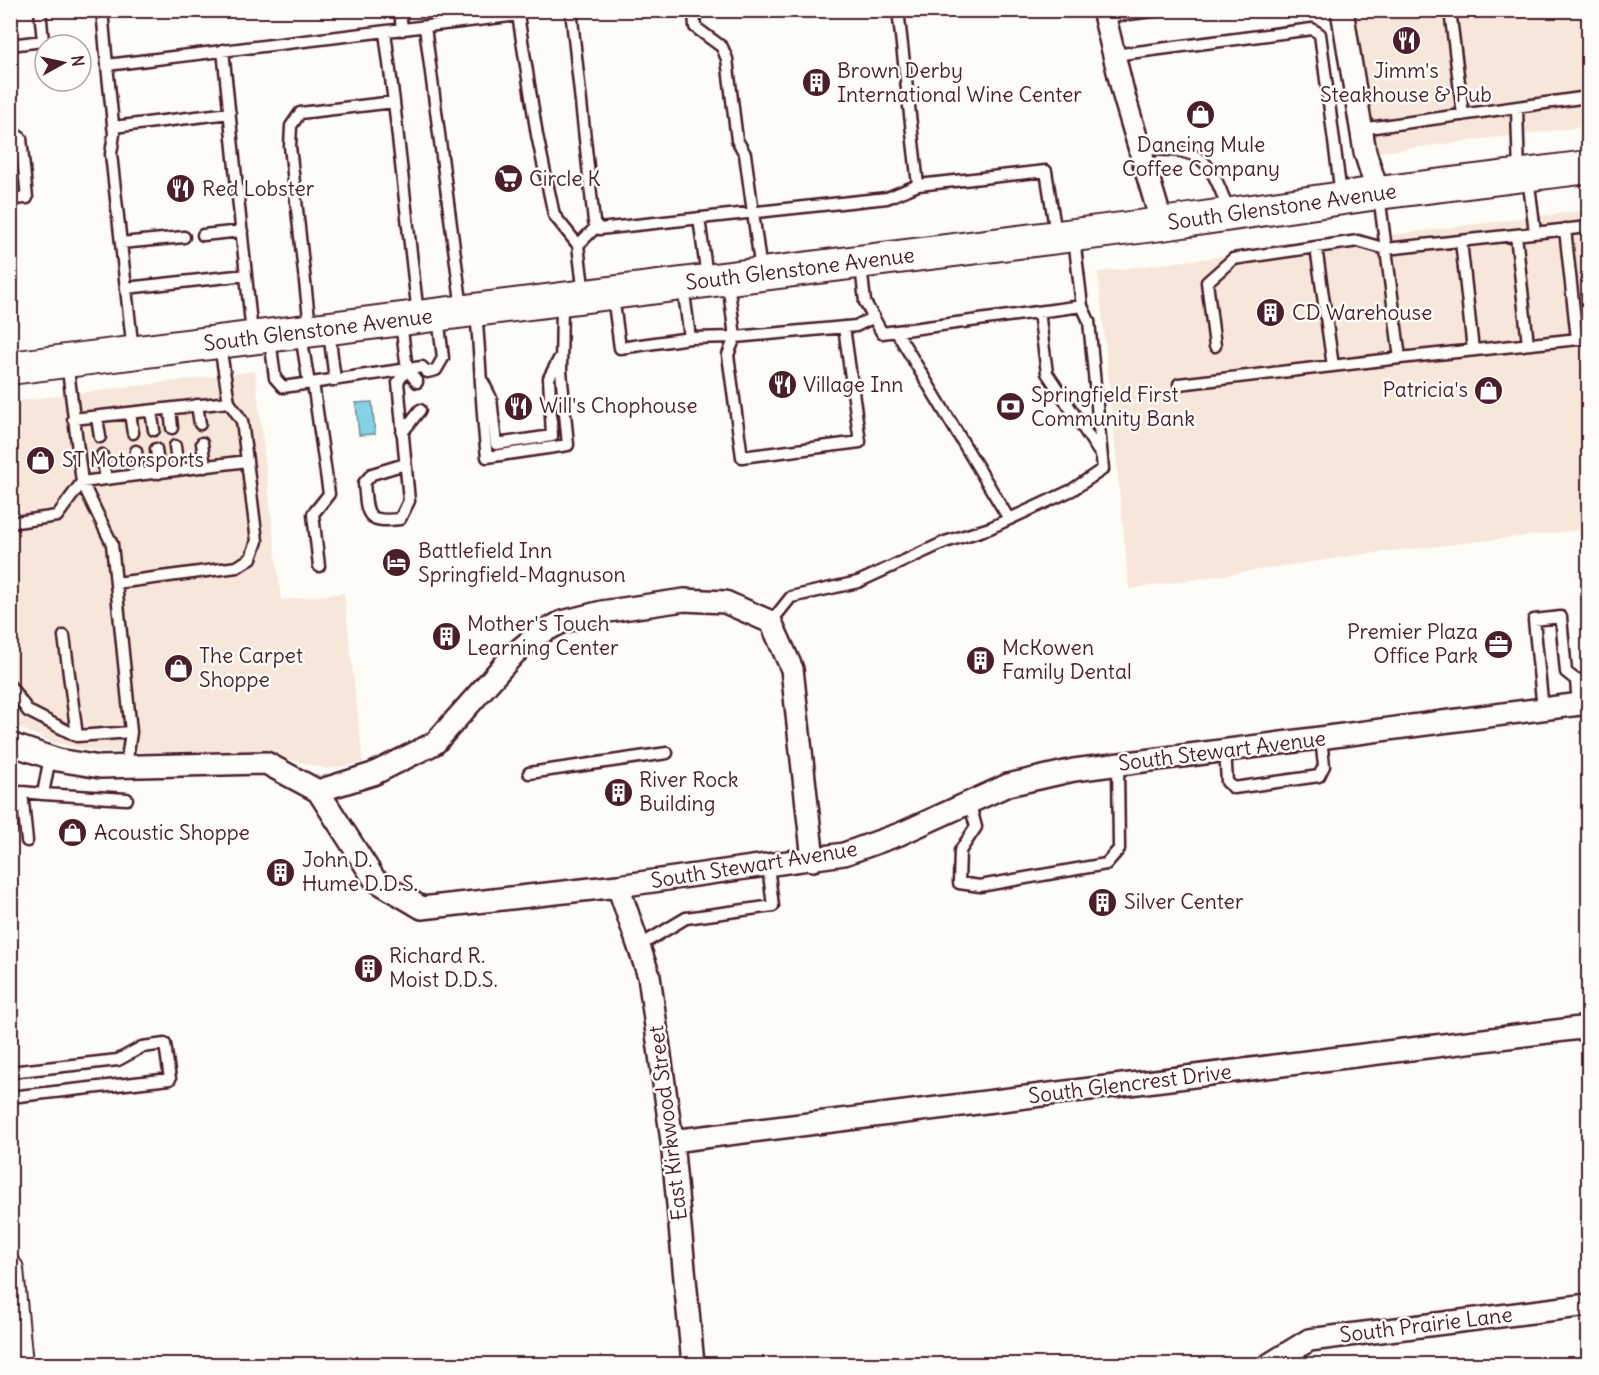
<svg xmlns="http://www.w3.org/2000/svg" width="1599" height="1375" viewBox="0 0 1599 1375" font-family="Delius,sans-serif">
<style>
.built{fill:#f6e7da}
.water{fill:#84d2e3;stroke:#6d8a99;stroke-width:1.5}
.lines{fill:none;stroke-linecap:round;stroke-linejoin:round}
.service-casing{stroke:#4a1f2b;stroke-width:15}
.minor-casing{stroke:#4a1f2b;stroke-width:26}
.tertiary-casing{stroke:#4a1f2b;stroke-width:30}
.primary-casing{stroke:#4a1f2b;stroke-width:36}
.service{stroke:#fdfcf7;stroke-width:10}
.minor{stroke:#fdfcf7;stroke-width:21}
.tertiary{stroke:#fdfcf7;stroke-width:26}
.primary{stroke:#fdfcf7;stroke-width:32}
.labels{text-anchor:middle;stroke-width:5;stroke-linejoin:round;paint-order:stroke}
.poi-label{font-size:21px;fill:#4a1f2b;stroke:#fdfcf7;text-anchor:start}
.street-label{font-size:21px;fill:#4a1f2b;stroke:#fdfcf7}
</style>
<rect width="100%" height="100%" fill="#fdfcf7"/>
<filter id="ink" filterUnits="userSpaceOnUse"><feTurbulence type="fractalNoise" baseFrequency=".0167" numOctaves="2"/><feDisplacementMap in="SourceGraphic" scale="12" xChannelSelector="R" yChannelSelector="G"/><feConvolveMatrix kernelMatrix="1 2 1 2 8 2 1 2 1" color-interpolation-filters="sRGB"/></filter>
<g filter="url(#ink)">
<path class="built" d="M1334 11H1588V126L1356 155 1348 129Z
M1588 210V529L1358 555 1129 589 1098 272Z
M255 371 281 600 344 593 363 763 327 769 257 751 102 752 54 743 11 724 10 402Z"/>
<path class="water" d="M372 402 375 434 359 435 356 403Z"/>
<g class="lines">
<defs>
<path id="service" d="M102 10 107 65 518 15 520 10
M400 10 402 30
M442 10 444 24
M571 10 594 222 599 229 887 198 918 185
M694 10 695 27 722 47 727 59 737 140 745 154 761 271
M898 10 918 185 1046 171 1056 234
M1450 10 1463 115
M518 15 537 135 554 215 578 245
M1105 17 1161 10
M425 27 462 309
M385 32 394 102
M10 45 43 41 40 10
M223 50 252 334
M1114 55 1312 29 1320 34 1341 195
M107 65 114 134 111 154 133 351
M1517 109 1519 174
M113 127 230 113
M1361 129 1588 97
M10 131 21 138 27 198 10 199
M1139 149C1202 149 1208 154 1229 212
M1528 177 1535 232
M1379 195 1400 358 1588 338
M699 218 707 277
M1565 229 1577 339
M203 235 242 231
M1516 235 1528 344
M1461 241 1473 350
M121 243 184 237
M1316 247 1333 366
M861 266 865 302 882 333 1082 306 1074 238
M728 282 735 337 856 326 874 317
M126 288 246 275
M584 295 578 245 597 226
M613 296 620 348 690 338 683 286
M1039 312 1047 373 1101 455
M476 313C481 362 481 409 487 457L568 445 561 371 562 303
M401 323 407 369 398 382 409 501 400 519C365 523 367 515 364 483L372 474 405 464
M310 327 290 146 291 126 300 113 394 102 418 315
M896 331 1009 519
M329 332 335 380
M301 335 309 384
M690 338 735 337 728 355 742 457 860 442 844 327
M270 339 275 378 283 387 422 367 427 372 436 370 443 358 438 317
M1215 346 1207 282 1233 259 1358 241 1386 249 1588 227
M407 369 417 382
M483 382 491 398 496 444 552 436 549 378 559 359
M313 383 329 494 313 514 319 566
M1179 384 1400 358
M197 405 200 424
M170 409 172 428
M151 411 154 430
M130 413 133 433
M97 417 100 437
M73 419 229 402 220 346
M402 433 420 410
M202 443 205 467
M175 446 178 470
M156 449 159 473
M136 451 139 475
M102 455 106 479
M10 523 57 516 82 482 67 362
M116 583 237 567 251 558 257 541 242 421 229 402
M771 622 791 597 858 582 945 542 990 528 1072 490 1103 469 1089 321 1082 306
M64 636 77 736
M1576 680 1588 679
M10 686 28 711 77 736 131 732
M1543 710 1534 620 1561 617 1566 672 1576 680 1578 705
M1225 750 1227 782 1234 788 1319 776 1324 766 1321 738
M50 757 43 794 127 799
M126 766 131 732 112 544 82 482 247 461
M529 773 667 753
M969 801 976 827 960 851 959 883 980 886 1106 864 1119 849 1118 764
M27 841 22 792 43 794
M639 946 686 918 773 906 768 866
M10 1072 118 1060 142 1047 165 1044 170 1079 10 1097"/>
<path id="minor" d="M1103 10 1124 96 1162 224
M1342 10 1365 152 1378 193
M10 744 58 760 100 767 266 763 318 791 373 774 435 743 514 654 537 635 562 622 602 612 684 600 725 602 771 622 792 669 813 860
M318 791 375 880 422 908 618 886 844 854 900 834 1008 785 1074 770 1588 703
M618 886 649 976 672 1141 693 1364
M672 1141 1588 1027
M1270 1364 1309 1340 1588 1305"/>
<path id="tertiary" d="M10 1269 19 1364"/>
<path id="primary" d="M10 368 1162 224 1378 193 1588 167"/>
</defs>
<use href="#service" class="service-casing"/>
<use href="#minor" class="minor-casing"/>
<use href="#tertiary" class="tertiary-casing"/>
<use href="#primary" class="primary-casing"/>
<use href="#service" class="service"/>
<use href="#minor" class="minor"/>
<use href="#tertiary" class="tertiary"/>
<use href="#primary" class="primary"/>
</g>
</g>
<defs>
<symbol id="restaurant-disc" viewBox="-11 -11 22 22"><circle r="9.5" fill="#4a1f2b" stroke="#fdfcf7"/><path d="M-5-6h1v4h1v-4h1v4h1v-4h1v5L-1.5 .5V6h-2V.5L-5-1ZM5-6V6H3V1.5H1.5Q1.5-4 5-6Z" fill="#fff"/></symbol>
<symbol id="building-disc" viewBox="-11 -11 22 22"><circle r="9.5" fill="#4a1f2b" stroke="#fdfcf7"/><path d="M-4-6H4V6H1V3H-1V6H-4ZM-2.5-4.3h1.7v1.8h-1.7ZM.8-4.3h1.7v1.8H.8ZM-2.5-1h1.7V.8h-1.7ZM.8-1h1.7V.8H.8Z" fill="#fff"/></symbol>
<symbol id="shop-disc" viewBox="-11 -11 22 22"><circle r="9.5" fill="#4a1f2b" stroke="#fdfcf7"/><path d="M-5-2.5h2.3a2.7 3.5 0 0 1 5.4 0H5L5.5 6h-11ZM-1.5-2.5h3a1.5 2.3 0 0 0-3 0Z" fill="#fff"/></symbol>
<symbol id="supermarket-disc" viewBox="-11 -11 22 22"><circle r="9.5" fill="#4a1f2b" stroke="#fdfcf7"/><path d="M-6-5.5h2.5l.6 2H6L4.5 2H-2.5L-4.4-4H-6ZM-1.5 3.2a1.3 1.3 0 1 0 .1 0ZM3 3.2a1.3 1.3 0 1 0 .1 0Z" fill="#fff"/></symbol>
<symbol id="bank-disc" viewBox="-11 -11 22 22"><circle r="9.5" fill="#4a1f2b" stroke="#fdfcf7"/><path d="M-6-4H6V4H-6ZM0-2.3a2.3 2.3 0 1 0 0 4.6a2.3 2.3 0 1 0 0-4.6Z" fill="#fff"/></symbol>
<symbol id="hotel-disc" viewBox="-11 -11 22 22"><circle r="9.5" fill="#4a1f2b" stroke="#fdfcf7"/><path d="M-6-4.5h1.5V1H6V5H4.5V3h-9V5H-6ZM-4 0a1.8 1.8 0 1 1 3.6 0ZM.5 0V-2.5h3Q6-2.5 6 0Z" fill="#fff"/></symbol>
<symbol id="office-disc" viewBox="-11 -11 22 22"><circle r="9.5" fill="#4a1f2b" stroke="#fdfcf7"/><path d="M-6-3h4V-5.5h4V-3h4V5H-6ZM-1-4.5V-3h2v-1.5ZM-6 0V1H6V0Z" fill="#fff"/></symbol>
</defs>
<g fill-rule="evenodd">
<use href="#restaurant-disc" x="1390" y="24" width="33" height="33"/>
<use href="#building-disc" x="800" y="66" width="33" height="33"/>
<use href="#shop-disc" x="1184" y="98" width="33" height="33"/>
<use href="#supermarket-disc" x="492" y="162" width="33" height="33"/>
<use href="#restaurant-disc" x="164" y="172" width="33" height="33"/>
<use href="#building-disc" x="1254" y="296" width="33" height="33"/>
<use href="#restaurant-disc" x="766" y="368" width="33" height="33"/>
<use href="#shop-disc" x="1472" y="374" width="33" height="33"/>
<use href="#restaurant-disc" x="502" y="390" width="33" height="33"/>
<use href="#bank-disc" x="994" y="390" width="33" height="33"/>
<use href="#shop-disc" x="24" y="444" width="33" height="33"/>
<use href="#hotel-disc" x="380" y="546" width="33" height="33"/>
<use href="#building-disc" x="430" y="620" width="33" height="33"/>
<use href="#office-disc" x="1482" y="628" width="33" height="33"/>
<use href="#building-disc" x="964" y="644" width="33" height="33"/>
<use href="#shop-disc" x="162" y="652" width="33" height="33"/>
<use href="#building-disc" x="602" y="776" width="33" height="33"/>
<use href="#shop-disc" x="56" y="816" width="33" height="33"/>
<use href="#building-disc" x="264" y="856" width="33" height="33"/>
<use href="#building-disc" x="1086" y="886" width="33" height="33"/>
<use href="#building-disc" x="352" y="952" width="33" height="33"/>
</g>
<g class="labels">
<g class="poi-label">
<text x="837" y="78">Brown Derby<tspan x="837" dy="24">International Wine Center</tspan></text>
<text x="1406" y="78" text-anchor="middle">Jimm's<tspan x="1406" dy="24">Steakhouse &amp; Pub</tspan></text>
<text x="1201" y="152" text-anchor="middle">Dancing Mule<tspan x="1201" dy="24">Coffee Company</tspan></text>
<text x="529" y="186">Circle K</text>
<text x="202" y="196">Red Lobster</text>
<text x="1292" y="320">CD Warehouse</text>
<text x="803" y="392">Village Inn</text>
<text x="1468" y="397" text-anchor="end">Patricia's</text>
<text x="1031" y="402">Springfield First<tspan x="1031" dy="24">Community Bank</tspan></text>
<text x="539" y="413">Will's Chophouse</text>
<text x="62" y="467">ST Motorsports</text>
<text x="418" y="558">Battlefield Inn<tspan x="418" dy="24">Springfield-Magnuson</tspan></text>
<text x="467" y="631">Mother's Touch<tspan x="467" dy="24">Learning Center</tspan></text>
<text x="1478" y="639" text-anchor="end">Premier Plaza<tspan x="1478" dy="24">Office Park</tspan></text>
<text x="1002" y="655">McKowen<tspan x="1002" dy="24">Family Dental</tspan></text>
<text x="199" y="663">The Carpet<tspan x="199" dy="24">Shoppe</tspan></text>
<text x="639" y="787">River Rock<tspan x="639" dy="24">Building</tspan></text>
<text x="94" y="840">Acoustic Shoppe</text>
<text x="302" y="867">John D.<tspan x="302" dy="24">Hume D.D.S.</tspan></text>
<text x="1124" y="909">Silver Center</text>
<text x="389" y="963">Richard R.<tspan x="389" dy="24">Moist D.D.S.</tspan></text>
</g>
<g class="street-label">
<text transform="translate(1282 207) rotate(-8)" y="7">South Glenstone Avenue</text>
<text transform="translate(800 269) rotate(-7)" y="7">South Glenstone Avenue</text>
<text transform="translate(318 330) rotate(-7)" y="7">South Glenstone Avenue</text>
<text transform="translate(1222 751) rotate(-7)" y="7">South Stewart Avenue</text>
<text transform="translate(754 865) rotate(-9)" y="7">South Stewart Avenue</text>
<text transform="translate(1130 1084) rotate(-7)" y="7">South Glencrest Drive</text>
<text transform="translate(668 1123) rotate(-97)" y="7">East Kirkwood Street</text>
<text transform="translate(1426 1325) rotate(-7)" y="7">South Prairie Lane</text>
</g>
</g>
<rect width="1599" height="1375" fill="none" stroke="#fdfcf7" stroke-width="36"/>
<rect x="18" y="18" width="1563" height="1339" fill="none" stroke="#4a1f2b" stroke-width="2" filter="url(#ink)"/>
<g transform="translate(63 63) rotate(82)"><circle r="28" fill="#fdfcf7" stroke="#b5a4a5" stroke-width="1.5"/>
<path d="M0-4.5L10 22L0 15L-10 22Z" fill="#4a1f2b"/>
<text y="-9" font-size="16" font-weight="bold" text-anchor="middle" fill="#4a1f2b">N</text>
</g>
</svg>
